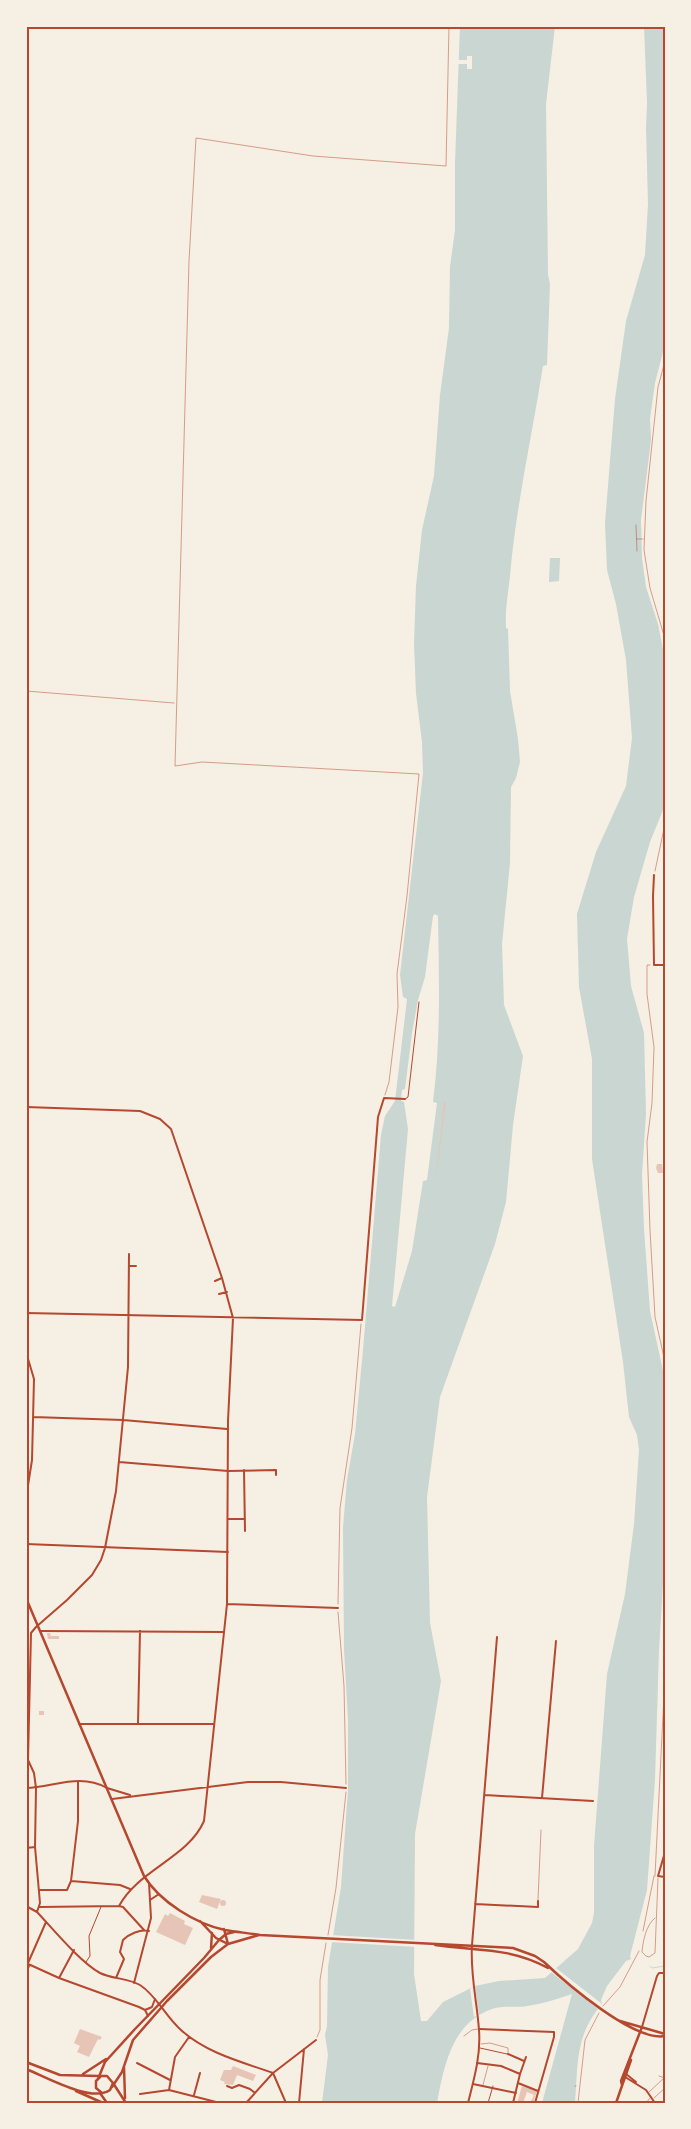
<svg xmlns="http://www.w3.org/2000/svg" width="691" height="2129" viewBox="0 0 691 2129" font-family="Cabin,sans-serif">
<style>
.water{fill:#c9d6d2;fill-rule:evenodd}
.pier{fill:#f6efe4}
.lines{fill:none;stroke-linecap:round;stroke-linejoin:round}
.stream{stroke:#c9d6d2;stroke-width:1}
.building{fill:#e6c5b7}
.path{stroke:#b5482f;stroke-width:0.5}
.service{stroke:#b5482f;stroke-width:0.5}
.pedestrian{stroke:#b5482f;stroke-width:1}
.minor{stroke:#b5482f;stroke-width:2}
.tertiary{stroke:#b5482f;stroke-width:2}
.secondary{stroke:#b5482f;stroke-width:2.5}
.primary{stroke:#b5482f;stroke-width:2.5}
.neatline{fill:none;stroke:#b5482f;stroke-width:2}
</style>
<rect width="100%" height="100%" fill="#f6efe4"/>
<path class="water" d="M460 26H555L546 104 548 275 550 284 547 365 543 366C532 436 516 505 510 576 508 595 505 609 506 628L508 629 510 691 518 739 520 762 516 778 511 787 510 863 502 944 504 1005 523 1056 513 1125 506 1202 495 1244 440 1397 427 1497 430 1623 441 1681 415 1834 414 1974 421 2021H427L443 2002 475 1986 499 1981 545 1978 578 1949 592 1923 594 1913V1846L607 1674 625 1594 634 1524 639 1450 637 1435 629 1417 623 1362 592 1159V1059L579 987 577 914 596 852 626 786 632 738 626 660 616 604 607 570 605 523 615 399 626 321 645 255 648 204 646 128 647 103 644 26H665V344L655 383 650 419 651 440 641 520 642 558 646 587 658 624 665 660V805L650 842 634 897 627 939 631 986 644 1033 646 1114 642 1175 644 1229 650 1311 665 1380V1551L659 1650 655 1779 647 1890 630 1956 631 1959 626 1961 607 1986 601 2000 602 2004C575 2035 578 2064 575 2103H542L572 1994C557 1999 542 2004 527 2006 516 2008 503 2005 492 2009 452 2023 444 2065 437 2103H322L328 2055 325 2035 327 2026 328 1967 341 1887 348 1790V1720L344 1649 343 1527 347 1480 355 1434 363 1350 381 1135 385 1116 395 1101 407 999 403 997 400 975 423 773 422 742 416 693 414 644 416 586 422 530 434 476 440 395 449 328 450 267 455 230V163ZM435 914 438 916C439 978 441 1040 433 1102L437 1103 427 1180 423 1181 412 1251 395 1307 392 1306 408 1129 404 1102 401 1101 402 1090 405 1089 412 1033 418 1000 425 977 433 916Z
M550 558H560L559 581 549 582Z"/>
<path class="pier" d="M467 56H472V69H467V64H456V60H467Z
M330 1935 417 1940V1947L329 1942Z
M556 1968 602 2004 598 2009 551 1972Z
M475 1986 479 2015 474 2017 470 1989Z"/>
<g class="lines">
<path class="stream" d="M650 1966 652 1968 665 1966"/>
</g>
<path class="building" d="M444 1102H446L435 1185Z
M657 1164H662L663 1173H658L656 1168Z
M47 1633H50L51 1636H59V1639H48Z
M39 1711H44V1715H39Z
M202 1895 221 1899 217 1909 199 1902Z
M220 1903a3 3 0 1 1 6 0a3 3 0 1 1-6 0Z
M170 1913 185 1921 184 1924 193 1928 185 1945 156 1932 165 1914 168 1916Z
M80 2029 102 2037 100 2040 98 2039 89 2057 77 2052 80 2046 74 2043Z
M233 2066 256 2075 253 2081 237 2075 233 2085 224 2084 225 2082 220 2080 224 2070H231Z
M522 2086 537 2091 533 2103H530L534 2095 527 2092 523 2103H517Z"/>
<g class="lines">
<path class="path" d="M665 361 658 387 646 501 644 550 650 588 665 639
M636 525 637 551
M637 539H643
M26 691 174 703
M655 871 665 824
M650 965H647V994L654 1047 652 1103 647 1142 650 1230 655 1317 665 1362
M385 1095 389 1082 398 1007 397 974 407 896 419 774 202 762 175 766 189 261 196 138 313 156 446 166 449 26
M665 1588V1653
M338 1604 340 1508 352 1428 361 1324
M338 1612 344 1686 346 1784
M655 1876 665 1675
M643 1931 654 1876
M328 1935 336 1888 346 1792
M603 2006 620 1987 639 1951
M317 2037 320 2030V1980L326 1943
M575 2086H576
M578 2103 585 2040 599 2013"/>
<path class="service" d="M538 1900 541 1830
M655 1918C646 1925 643 1941 642 1952L646 1956 649 1957 655 1953 658 1878
M464 2036 472 2030 478 2029
M481 2044 490 2043 508 2048V2054
M659 2076 665 2078
M483 2085 488 2066
M649 2092 664 2078
M654 2098 665 2088
M646 2103 650 2098"/>
<path class="pedestrian" d="M405 1099 408 1097 419 1002
M86 1962 90 1956 89 1936 101 1907
M480 2048 507 2054
M488 2103 493 2086"/>
<path class="minor" d="M654 875 653 896 654 965H665
M26 1107 140 1111 160 1119 171 1129 222 1278 233 1318 228 1421 227 1604 204 1821C188 1858 139 1869 119 1906
M129 1266H136
M215 1281 222 1278
M219 1294 227 1292
M26 1313 362 1320 378 1117 384 1098 405 1099
M26 1352 34 1379 32 1460 26 1498
M33 1417 123 1420 227 1429
M119 1462 228 1471 276 1470V1475
M244 1470 245 1531
M228 1519H245
M26 1544 228 1552
M227 1604 338 1608
M41 1631 224 1632
M79 1724H214
M138 1724 140 1631
M107 1788 130 1795
M485 1795 593 1801
M542 1798 556 1641
M112 1799 248 1782H281L346 1788
M26 1848 35 1847
M665 1852 658 1876 665 1877
M71 1881 120 1885 130 1889
M39 1890H67L71 1881 78 1821V1782
M150 1900 159 1894
M475 1904 538 1907V1901
M26 1906 37 1912C53 1929 80 1962 100 1973 112 1979 128 1978 140 1985 157 1996 165 2016 181 2030 206 2053 242 2062 273 2073
M39 1907 119 1906 123 1907 144 1930
M37 1912 40 1903 35 1847 36 1788 34 1773 28 1760 31 1633 36 1627 67 1600 92 1575 101 1560 105 1548 116 1491 128 1367 129 1254
M472 1945 497 1637
M26 1963 59 1978 139 2007 145 2010 148 2016
M28 1963 46 1922
M26 1972 29 1966
M59 1978 74 1950
M116 1978 124 1959 120 1952 123 1940C129 1934 140 1929 149 1931
M134 1983 151 1918 149 1883
M145 2010 152 2007 155 1999
M642 2027 657 1976 659 1973H665
M479 2029 554 2032V2037L535 2103
M508 2054 524 2061
M137 2063 170 2080
M477 2063 501 2066 520 2074
M273 2073 286 2103
M626 2074 636 2082
M625 2077 646 2090 655 2103
M518 2083 538 2091
M473 2084 516 2093
M227 2086 232 2088 239 2085 250 2089 255 2093
M169 2090 175 2057 189 2037
M140 2094 169 2090 220 2103
M194 2095 200 2073
M246 2103 273 2073 316 2040
M299 2103 304 2049
M452 2103H454
M513 2103 520 2074 526 2057"/>
<path class="tertiary" d="M26 1788C54 1787 80 1773 107 1788
M468 2103C474 2079 481 2055 479 2030 477 2001 470 1974 472 1945"/>
<path class="secondary" d="M113 2083 126 2103
M76 2091 103 2103
M100 2093 107 2103"/>
<path class="primary" d="M26 1598 144 1876C160 1902 196 1924 225 1930 236 1932 248 1933 260 1935L513 1948 535 1956 544 1962C566 1983 634 2042 665 2036
M200 1921 216 1938 228 1944
M224 1929 228 1944
M435 1945C476 1951 510 1947 548 1968
M211 1948 212 1933
M620 2021 665 2034
M26 2062 60 2075 99 2076
M124 2067 125 2098
M26 2069C46 2077 91 2103 110 2090L113 2083 107 2076H101L96 2081V2088L102 2093
M83 2074 106 2059
M98 2079 105 2062 135 2029 204 1958 219 1940 226 1934 234 1932
M622 2085 621 2081 642 2027
M112 2087 122 2072 133 2040 167 2001 211 1957 228 1944 259 1935
M616 2103 631 2060"/>
</g>
<rect width="691" height="2129" fill="none" stroke="#f6efe4" stroke-width="55"/>
<rect x="28" y="28" width="636" height="2074" class="neatline"/>
</svg>
